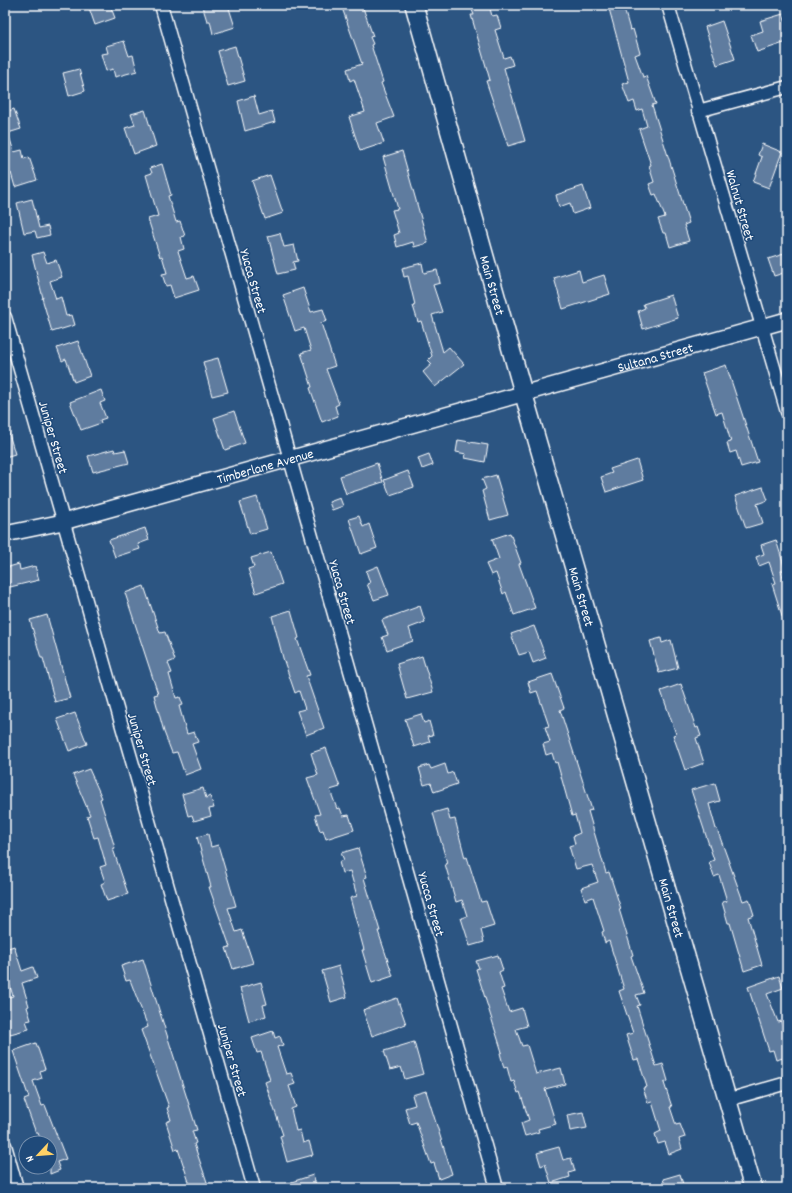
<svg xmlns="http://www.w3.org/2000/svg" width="792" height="1193" viewBox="0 0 792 1193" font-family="Dekko,sans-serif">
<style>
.building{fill:#5e7c9f;stroke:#fff}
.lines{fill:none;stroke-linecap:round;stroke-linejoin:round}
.minor-casing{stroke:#fff;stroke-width:15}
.tertiary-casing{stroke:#fff;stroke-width:18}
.secondary-casing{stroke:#fff;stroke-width:20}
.minor{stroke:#1f4a7a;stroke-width:12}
.tertiary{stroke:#1f4a7a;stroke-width:15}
.secondary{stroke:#1f4a7a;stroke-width:17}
.labels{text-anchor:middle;stroke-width:3;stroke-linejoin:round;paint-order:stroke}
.street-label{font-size:14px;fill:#fff;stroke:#1f4a7a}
</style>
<rect width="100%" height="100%" fill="#2c5582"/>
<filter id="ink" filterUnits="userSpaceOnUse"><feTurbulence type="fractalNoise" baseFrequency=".025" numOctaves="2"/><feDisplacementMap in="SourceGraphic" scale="8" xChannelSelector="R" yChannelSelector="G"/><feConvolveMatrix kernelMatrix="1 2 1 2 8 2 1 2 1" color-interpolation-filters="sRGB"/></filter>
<g filter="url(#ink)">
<path class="building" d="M88 5H110L115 18 95 25Z
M202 5H228L235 27 213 34 210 21H207Z
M341 5H362L373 36 370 37 373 44 371 45 383 82 381 83 394 117 377 123 384 143 360 151 349 117 365 112 354 79 350 81 347 69 362 64Z
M470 5H489L492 16 497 15 501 28 495 30 504 58 510 56 513 65 504 68 525 141 508 146 486 81 490 80 471 15H474Z
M608 5H623L630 30 633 29 640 53 635 55 643 77 646 76 656 104 652 105 689 223 684 225 689 241 670 247 666 233H663L658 219 665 217 656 194 653 195 649 184 654 182 649 166 651 165 639 129 647 126 642 109 637 111 634 101 629 103 622 84 629 82Z
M783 14 787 27V42L757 52 751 35 763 31 760 21Z
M722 21 735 59 717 65 705 27Z
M124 41 129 56 133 55 137 71 115 77 113 69 106 71 101 54 108 53 106 46Z
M235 46 245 81 228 86 218 51Z
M79 69 85 91 69 96 63 73Z
M254 96 259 115 272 111 275 122 245 131 238 101Z
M14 109 21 129 8 133 14 152 22 150 24 159 29 157 37 180 15 187 11 173 8 175 5 167V112Z
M145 110 156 146 134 154 125 128 135 125 131 114Z
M762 144 782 152 769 188 753 182 762 157 758 155Z
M402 151 428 243 414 247 413 242 397 247 394 235 399 233 392 210 398 209 383 157Z
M162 164 171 195 168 196 176 222 180 221 185 236 181 237 184 249 178 251 187 278 194 276 199 290 174 298 170 285 166 286 162 274 167 273 162 256 160 257 148 219 158 216 146 175 152 173 150 168Z
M270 175 283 213 265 219 252 181Z
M583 186 590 208 573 214 570 203 559 207 556 195Z
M32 199 39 228 48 226 50 235 37 238 35 231 24 233 17 203Z
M280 233 284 247 294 245 298 261 293 262 295 270 278 274 268 236Z
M43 252 47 263 56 260 62 277 50 281 56 299 61 297 66 316 72 315 75 325 52 332 42 298H43L32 255Z
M787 253V272L774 276 768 259Z
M422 263 424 273 437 270 440 283 433 285 442 312 432 315 443 352 449 347 464 364 435 387 423 372 432 364 428 360 432 356 421 321 418 322 413 306 415 305 408 276 404 277 402 268Z
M579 270 582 282 604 275 610 294 563 309 554 278Z
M303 288 311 312 323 309 327 321 321 323 335 366 326 369 339 404 335 406 338 416 322 422 310 388 312 387 301 353 311 350 304 328 295 331 283 295Z
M671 295 678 318 643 329 638 311 645 308 643 304Z
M78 341 90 376 74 382 66 359 62 361 57 348Z
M218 358 228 392 212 396 203 362Z
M726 365 758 462 741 467 736 451 730 453 727 443 731 442 722 412 716 414 702 373Z
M101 390 105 401 100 403 106 418 100 420 101 423 81 430 70 402Z
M234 411 245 443 225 450 214 418Z
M5 427H7L15 454 5 457Z
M458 440 488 445 485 462 465 458 466 454 456 452Z
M114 449 115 452 125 450 129 463 93 472 88 456Z
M429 454 433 465 422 469 418 458Z
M637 460 643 480 606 492 601 477 612 473 610 469Z
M377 463 383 482 346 494 340 476Z
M408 471 414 487 390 495 384 480Z
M496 475 508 515 490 520 482 491 486 489 482 479Z
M763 487 768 500 757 504 763 523 746 528 735 496Z
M257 497 267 529 250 534 240 502Z
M340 498 343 506 332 510 329 502Z
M359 516 363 527 369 524 377 548 361 554 349 519Z
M145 528 149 540 138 544 140 549 115 557 109 540Z
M510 533 521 563 519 564 535 608 514 615 506 592 503 594 496 573 491 575 486 564 499 559 492 539Z
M776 540 785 569 781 571 787 590V625H785L772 584 776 583 769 562 759 566 756 557 764 554 761 545Z
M271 552 282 584 256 593 248 569 254 567 251 558Z
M19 564 20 570 35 566 39 580 10 587 5 568Z
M378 566 389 595 374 600 367 584 370 583 366 571Z
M144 586 160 633 165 632 175 660 168 663 172 673 169 674 176 698 180 697 183 705 179 706 187 734 194 732 198 742 192 744 201 769 185 775 177 752 172 753 164 732 154 695 158 694 125 593Z
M420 606 425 622 409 628 413 641 387 650 382 637 388 635 382 620Z
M291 610 299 638 297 639 310 675 306 676 324 728 306 735 297 711 305 709 299 691 295 693 283 658 272 616Z
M47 615 70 698 55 702 43 658H41L30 620Z
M534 626 546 658 533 663 529 652 519 655 511 634Z
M661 638 662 643 671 640 678 668 659 673 650 641Z
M422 656 433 692 407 699 397 664Z
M552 674 564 708 560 710 592 810 588 811 606 873 609 872 621 909H619L633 955 631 956 644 993 636 995 640 1005 637 1006 656 1066 663 1064 668 1081 664 1083 672 1107H670L676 1125 680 1124 685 1137 679 1139 682 1149 669 1154 665 1142 658 1144 655 1134 661 1131 652 1102 648 1103 643 1088 647 1087 638 1059 634 1060 626 1035 633 1033 619 991 624 989 609 941 605 943 602 932 604 931 593 897 585 900 581 888 598 882 592 865 576 869 569 846 575 844 573 836 580 833 575 815 572 816 557 762 555 763 552 753 546 755 543 744 550 742 545 727 549 726 537 691 531 693 528 682Z
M681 684 696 728 698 727 701 736 696 738 704 763 685 770 673 735 676 734 661 691Z
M75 713 87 744 69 751 57 719Z
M421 714 424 723 429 721 433 735 428 736 430 742 414 747 405 719Z
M326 748 340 787 330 790 337 809 340 808 343 816 349 815 354 830 326 839 323 830 320 831 315 815 320 814 307 778 318 775 311 753Z
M445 764 448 774 453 772 457 784 434 792 431 783 424 785 419 768 429 765 431 769Z
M89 769 102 798 100 799 115 848 113 849 128 894 107 901 101 884 105 882 100 867 106 865 98 837 94 838 87 816 90 815 73 775Z
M715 783 720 801 709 804 716 829H717L743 901 749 899 754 915 748 917 762 965 744 971 730 923H728L722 902 727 901 719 875 714 877 709 862 714 860 691 790Z
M203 788 206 798 210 796 214 808 209 809 211 816 194 821 192 815 188 816 182 794Z
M447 809 450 820 455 819 465 858 467 857 481 902 486 901 494 926 481 930 484 942 470 946 461 918 467 916 462 900 456 902 445 864 447 863 433 813Z
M208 834 211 847 218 845 236 906 228 908 236 932 242 930 253 963 233 969 226 948 230 947 209 887H211L197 837Z
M358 848 367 877 364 878 380 931H378L393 976 372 983 362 950H364L350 898 357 896 350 871 342 873 339 862 344 860 341 853Z
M14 946 22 971 33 967 37 978 22 983 29 1006 27 1007 31 1020 26 1021 29 1029 10 1034 5 1020V998L13 996 5 970V949Z
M498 955 503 970 499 972 504 988 501 989 509 1012 522 1008 527 1026 516 1029 522 1046 527 1045 536 1074 561 1068 565 1084 545 1089 556 1124 538 1129 539 1132 525 1136 521 1123 529 1120 520 1092 518 1093 514 1081 511 1082 507 1067 504 1068 500 1053 502 1052 476 969 479 968 476 961Z
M143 959 197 1130 192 1131 196 1143 194 1144 209 1188H191L178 1149 175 1150 166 1122 171 1120 167 1108 169 1107 141 1030 148 1027 130 980 126 981 121 966Z
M339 966 347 997 331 1002 322 971Z
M779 976 783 988 767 994 778 1022 781 1021 787 1039V1057L776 1060 773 1050 769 1051 748 987Z
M261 982 267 1004 263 1005 266 1016 249 1021 240 988Z
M397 998 406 1024 372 1036 363 1010Z
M273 1031 275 1038 280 1036 283 1045 277 1047 286 1074 291 1073 295 1084 289 1086 296 1107 291 1109 296 1131 300 1130 303 1143 309 1141 313 1155 287 1162 280 1136 283 1135 265 1082 270 1080 261 1052 257 1053 252 1038Z
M414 1042 423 1074 405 1079 401 1067 390 1070 384 1051Z
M36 1043 45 1069 40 1071 42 1078 33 1081 42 1106 45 1105 66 1159 57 1162 60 1170 50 1174V1143H42L38 1133H36L24 1100 29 1098 13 1051Z
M426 1091 452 1174 439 1179 434 1163 431 1164 416 1122 410 1124 405 1108 415 1105 412 1095Z
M583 1112 587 1128 570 1131 567 1115Z
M559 1147 563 1160 571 1158 575 1171 569 1173 570 1177 551 1183 545 1164 541 1166 537 1153Z
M680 1174 684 1188H666L663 1179Z
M313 1175 317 1188H279V1186Z"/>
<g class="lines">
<defs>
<path id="minor" d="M161 5 497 1188
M668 5 787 412
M698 111 787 87
M5 317 254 1188
M727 1100 787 1083
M5 1145 17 1188"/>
<g id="tertiary">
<path id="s1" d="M5 534 63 522 787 320"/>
</g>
<g id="secondary">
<path id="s2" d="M414 5 523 392 753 1188"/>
</g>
</defs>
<use href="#minor" class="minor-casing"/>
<use href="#tertiary" class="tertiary-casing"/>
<use href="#secondary" class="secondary-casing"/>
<use href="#minor" class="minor"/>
<use href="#tertiary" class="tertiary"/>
<use href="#secondary" class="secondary"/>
</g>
</g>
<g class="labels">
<g class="street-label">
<text transform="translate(741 205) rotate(74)" y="5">Walnut Street</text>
<text transform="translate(254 281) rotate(74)" y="5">Yucca Street</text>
<text dy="5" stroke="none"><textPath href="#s2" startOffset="291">Main Street</textPath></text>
<text dy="5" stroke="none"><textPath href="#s1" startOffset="674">Sultana Street</textPath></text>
<text transform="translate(54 437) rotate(74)" y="5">Juniper Street</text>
<text dy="5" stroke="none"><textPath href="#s1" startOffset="269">Timberlane Avenue</textPath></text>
<text transform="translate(343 592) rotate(74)" y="5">Yucca Street</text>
<text dy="5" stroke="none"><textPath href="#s2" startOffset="615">Main Street</textPath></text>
<text transform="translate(143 749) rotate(74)" y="5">Juniper Street</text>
<text transform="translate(432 904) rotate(74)" y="5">Yucca Street</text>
<text dy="5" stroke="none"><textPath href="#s2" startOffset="939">Main Street</textPath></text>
<text transform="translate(233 1060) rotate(74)" y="5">Juniper Street</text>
</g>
</g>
<rect width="792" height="1193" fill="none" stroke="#1f4a7a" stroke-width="20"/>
<rect x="10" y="10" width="772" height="1173" fill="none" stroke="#fff" stroke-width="1.5" filter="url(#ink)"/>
<g transform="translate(38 1155) rotate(244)"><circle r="19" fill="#1f4a7a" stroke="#7992af"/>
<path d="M0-3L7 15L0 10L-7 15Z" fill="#ffd166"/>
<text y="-6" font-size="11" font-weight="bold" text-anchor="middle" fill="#ffffff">N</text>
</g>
</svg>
